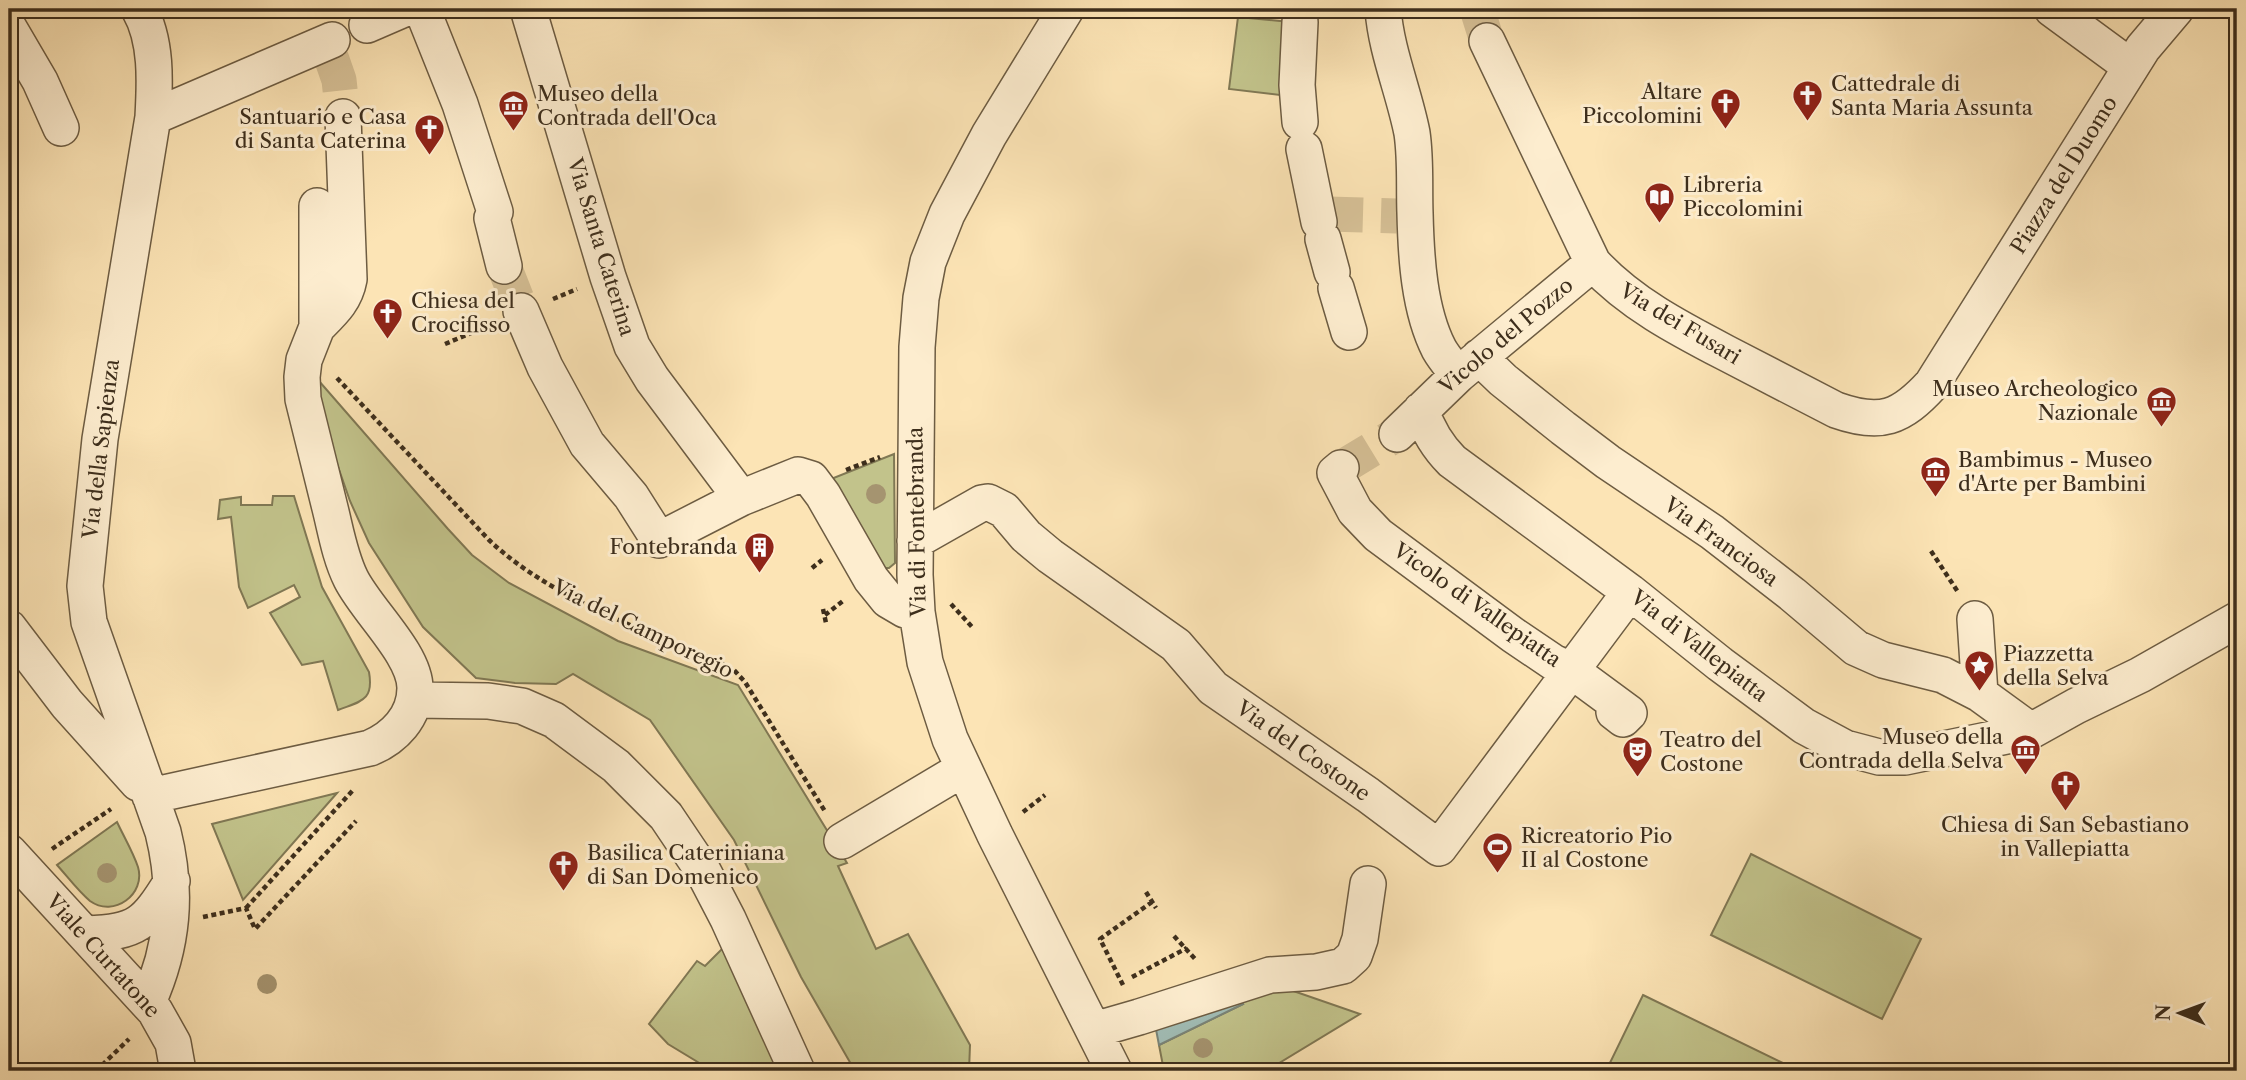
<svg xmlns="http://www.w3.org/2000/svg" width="2246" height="1080" viewBox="0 0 2246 1080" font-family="'Libre Caslon Text',serif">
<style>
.green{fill:#c2c38b;stroke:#807854;stroke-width:2}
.water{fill:#a1bdb6;stroke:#798478;stroke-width:2}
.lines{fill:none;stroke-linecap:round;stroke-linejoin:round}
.minor-tunnel{stroke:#d6c096;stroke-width:35;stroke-dasharray:35 18;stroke-linecap:butt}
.minor-casing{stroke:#6d5c42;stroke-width:38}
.path{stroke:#3d2e1c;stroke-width:4.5;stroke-dasharray:5 3.5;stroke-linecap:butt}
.minor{stroke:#fdedcf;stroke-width:35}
.tree{fill:#a59470}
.labels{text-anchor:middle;stroke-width:6;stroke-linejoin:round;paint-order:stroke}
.poi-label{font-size:21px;fill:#3d2e1c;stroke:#fdedcf;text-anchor:start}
.street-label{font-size:21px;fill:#3d2e1c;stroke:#fdedcf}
</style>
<rect width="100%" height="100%" fill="#fce4b5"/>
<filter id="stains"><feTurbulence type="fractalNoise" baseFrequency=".00286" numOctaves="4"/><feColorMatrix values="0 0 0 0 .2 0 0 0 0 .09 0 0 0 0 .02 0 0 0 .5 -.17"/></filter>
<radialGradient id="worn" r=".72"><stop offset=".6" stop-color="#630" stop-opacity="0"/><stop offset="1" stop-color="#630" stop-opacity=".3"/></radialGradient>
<path class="green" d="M1238 17 1290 22 1288 96 1229 89Z
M312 373 448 529 472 555 509 583 618 641 738 685 847 863 838 866 876 949 908 934 970 1045 969 1071H855L801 977 734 840 650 720 573 674 556 684 515 683 476 678 423 627 369 543 350 501 335 458Z
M894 454 895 563 889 568H882L831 479Z
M273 496H294L322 587 369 672C374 701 361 701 338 710L323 661 302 665 270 613 300 597 294 585 248 608 239 587 231 517 218 519 220 500 241 497V505H272Z
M337 793 243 900 212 824Z
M117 822C124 837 133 852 138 867 146 894 114 918 90 901 78 891 67 876 57 865Z
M1751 854 1921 939 1882 1019 1711 935Z
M725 946 778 1071 711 1070 668 1044 649 1024 697 961 705 966Z
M1276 985 1360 1014 1266 1071H1164L1159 1045 1243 1004 1237 995Z
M1643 995 1785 1064 1782 1071H1606Z"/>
<path class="water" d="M1237 995 1243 1004 1159 1045 1154 1019Z"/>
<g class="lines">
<path class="minor-tunnel" d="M1477 9 1487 41
M331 57 339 80 343 117
M1328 214 1397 216
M504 266 520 307
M1341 468 1397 434"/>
<defs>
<path id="minor" d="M139 9C157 40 155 82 153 117L100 439 85 586 89 622 163 832C178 892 173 946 148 1002
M422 9 460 104 495 212 492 218 504 266
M528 9 608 277 632 346 652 379 741 498 798 475 811 479 823 495 871 579 888 600 905 610 917 612
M1066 9 989 135 947 214 928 262 921 298 917 347 915 575 917 612 925 662 950 739 995 835 1114 1071
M1383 9C1386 51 1404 92 1412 133 1416 160 1414 187 1415 213 1416 257 1419 310 1439 349 1444 358 1452 367 1458 375
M2052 9 2131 67
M367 25 404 9
M9 28 40 81 61 128
M1487 41 1593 263C1630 303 1678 328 1726 353 1763 372 1800 391 1836 410 1881 426 1901 418 1932 384L2143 48 2176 9
M153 117 332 40
M1300 122 1297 85 1300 22
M1304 149 1319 222
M1323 239 1332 272
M1336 288 1349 332
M521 311 545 367 587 444 631 496 659 540 741 498
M317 327C332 312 345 301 349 279L343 117
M1479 357 1503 380 1563 428 1608 462 1712 532 1792 594 1856 648 1883 660 1943 675 1980 694 2031 731 2076 706 2140 675 2237 620
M1421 410C1428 431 1437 446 1452 461L1630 592 1720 664 1804 726 1845 748 1879 757H1905L2031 731
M1397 434 1458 375 1593 263
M1341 468 1335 473 1355 511 1378 535 1513 635 1553 662 1572 671 1629 713 1623 719 1614 712
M915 541 982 503 988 502 1004 510 1026 536 1050 556 1176 645 1213 688 1368 795 1439 848 1630 592
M1975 619 1980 694
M9 628 67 704 138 783
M414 700 488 701 522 706 554 720 616 766 666 816 703 871 728 919 797 1071
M150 796 370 748C394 738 415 717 415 688 415 654 367 611 351 579 340 557 336 532 330 508 321 471 312 435 303 399L302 377 304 360 317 327V206
M842 841 963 769
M9 852 155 1011 173 1043 178 1071
M86 934C138 932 145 924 172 881
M1094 1030 1139 1017 1270 975 1316 972 1343 966 1354 956 1360 939 1368 884"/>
</defs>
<use href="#minor" class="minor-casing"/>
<path class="path" d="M553 299 577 289
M445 344 490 325
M337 378 489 540C536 585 607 616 668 641 689 650 712 658 733 669L745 682 826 813
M846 470 880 457
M1931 551 1958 592
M812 568 822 560
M951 604 974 629
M823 609 826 623
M825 615 843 601
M1023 812 1045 795
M52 849 111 809
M1146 892 1156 908
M246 908 354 789
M203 917 246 908 255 929 356 821
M1174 936 1197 961
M1132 977 1187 948
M1123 985 1100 939 1152 902
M96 1071 129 1039"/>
<use href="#minor" class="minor"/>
</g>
<g class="tree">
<circle cx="876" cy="494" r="10"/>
<circle cx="107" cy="873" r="10"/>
<circle cx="267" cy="984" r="10"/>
<circle cx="1203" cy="1048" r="10"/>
</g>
<defs>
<symbol id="church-pin" viewBox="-11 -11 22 30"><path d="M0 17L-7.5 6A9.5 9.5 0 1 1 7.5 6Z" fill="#8f2418" stroke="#fdedcf"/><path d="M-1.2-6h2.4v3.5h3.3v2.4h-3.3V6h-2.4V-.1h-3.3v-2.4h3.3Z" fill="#fff"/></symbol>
<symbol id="museum-pin" viewBox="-11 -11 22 30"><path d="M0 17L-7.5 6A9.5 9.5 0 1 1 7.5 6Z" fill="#8f2418" stroke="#fdedcf"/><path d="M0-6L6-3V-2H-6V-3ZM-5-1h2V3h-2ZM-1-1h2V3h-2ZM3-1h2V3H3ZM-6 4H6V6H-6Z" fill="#fff"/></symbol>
<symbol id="library-pin" viewBox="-11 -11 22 30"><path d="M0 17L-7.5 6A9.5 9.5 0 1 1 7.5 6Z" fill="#8f2418" stroke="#fdedcf"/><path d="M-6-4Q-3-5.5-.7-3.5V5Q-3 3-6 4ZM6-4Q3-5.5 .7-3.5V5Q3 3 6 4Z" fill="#fff"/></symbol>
<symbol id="building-pin" viewBox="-11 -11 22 30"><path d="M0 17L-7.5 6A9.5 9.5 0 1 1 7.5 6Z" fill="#8f2418" stroke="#fdedcf"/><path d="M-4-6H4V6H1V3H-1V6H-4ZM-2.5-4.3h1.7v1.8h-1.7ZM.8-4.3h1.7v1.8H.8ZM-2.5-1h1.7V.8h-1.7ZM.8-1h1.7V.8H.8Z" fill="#fff"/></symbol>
<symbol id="sight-pin" viewBox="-11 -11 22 30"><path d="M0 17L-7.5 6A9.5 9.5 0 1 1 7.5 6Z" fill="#8f2418" stroke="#fdedcf"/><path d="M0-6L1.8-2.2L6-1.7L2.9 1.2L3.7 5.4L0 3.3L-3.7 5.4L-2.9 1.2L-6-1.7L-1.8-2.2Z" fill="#fff"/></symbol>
<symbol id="theatre-pin" viewBox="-11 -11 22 30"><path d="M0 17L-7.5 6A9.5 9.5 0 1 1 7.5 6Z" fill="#8f2418" stroke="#fdedcf"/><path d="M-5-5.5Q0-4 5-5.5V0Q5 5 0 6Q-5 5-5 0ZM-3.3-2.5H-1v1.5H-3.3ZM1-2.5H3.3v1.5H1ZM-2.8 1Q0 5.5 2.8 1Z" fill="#fff"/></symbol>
<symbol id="stadium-pin" viewBox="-11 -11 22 30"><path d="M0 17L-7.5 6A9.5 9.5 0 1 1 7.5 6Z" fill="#8f2418" stroke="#fdedcf"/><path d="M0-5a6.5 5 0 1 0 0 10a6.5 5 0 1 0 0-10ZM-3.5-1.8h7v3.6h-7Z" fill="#fff"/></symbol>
</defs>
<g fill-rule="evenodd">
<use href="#church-pin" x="1790" y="78" width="35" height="47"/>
<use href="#church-pin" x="1708" y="86" width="35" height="47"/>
<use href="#museum-pin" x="496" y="88" width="35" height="47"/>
<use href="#church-pin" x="412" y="112" width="35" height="47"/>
<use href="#library-pin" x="1642" y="180" width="35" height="47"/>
<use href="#church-pin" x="370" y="296" width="35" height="47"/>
<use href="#museum-pin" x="2144" y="384" width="35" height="47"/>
<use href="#museum-pin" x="1918" y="454" width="35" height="47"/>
<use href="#building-pin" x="742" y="530" width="35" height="47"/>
<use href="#sight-pin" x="1962" y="648" width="35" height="47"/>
<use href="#museum-pin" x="2008" y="732" width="35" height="47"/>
<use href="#theatre-pin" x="1620" y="734" width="35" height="47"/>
<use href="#church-pin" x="2048" y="768" width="35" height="47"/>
<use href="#stadium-pin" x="1480" y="830" width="35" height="47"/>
<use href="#church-pin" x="546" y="848" width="35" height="47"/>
</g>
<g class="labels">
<g class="poi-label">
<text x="1831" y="91">Cattedrale di<tspan x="1831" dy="24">Santa Maria Assunta</tspan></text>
<text x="1702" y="99" text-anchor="end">Altare<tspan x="1702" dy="24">Piccolomini</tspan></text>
<text x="537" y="101">Museo della<tspan x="537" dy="24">Contrada dell'Oca</tspan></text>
<text x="406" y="124" text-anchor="end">Santuario e Casa<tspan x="406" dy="24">di Santa Caterina</tspan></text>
<text x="1683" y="192">Libreria<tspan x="1683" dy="24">Piccolomini</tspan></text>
<text x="411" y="308">Chiesa del<tspan x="411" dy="24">Crocifisso</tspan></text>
<text x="2138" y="396" text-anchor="end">Museo Archeologico<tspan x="2138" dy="24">Nazionale</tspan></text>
<text x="1958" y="467">Bambimus - Museo<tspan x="1958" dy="24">d'Arte per Bambini</tspan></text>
<text x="737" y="554" text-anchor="end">Fontebranda</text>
<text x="2003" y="661">Piazzetta<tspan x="2003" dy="24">della Selva</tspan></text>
<text x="2003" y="744" text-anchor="end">Museo della<tspan x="2003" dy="24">Contrada della Selva</tspan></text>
<text x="1660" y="747">Teatro del<tspan x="1660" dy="24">Costone</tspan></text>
<text x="2065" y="832" text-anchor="middle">Chiesa di San Sebastiano<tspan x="2065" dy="24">in Vallepiatta</tspan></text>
<text x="1521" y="843">Ricreatorio Pio<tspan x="1521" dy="24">II al Costone</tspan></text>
<text x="587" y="860">Basilica Cateriniana<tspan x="587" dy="24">di San Domenico</tspan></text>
</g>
<g class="street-label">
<text transform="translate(2064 175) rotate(-58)" y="7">Piazza del Duomo</text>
<text transform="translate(601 247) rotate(73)" y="7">Via Santa Caterina</text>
<text transform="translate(1680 324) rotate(31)" y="7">Via dei Fusari</text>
<text transform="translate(1506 336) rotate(-40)" y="7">Vicolo del Pozzo</text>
<text transform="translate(101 449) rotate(-83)" y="7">Via della Sapienza</text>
<text transform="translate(917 522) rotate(-91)" y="7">Via di Fontebranda</text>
<text transform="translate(1721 542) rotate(36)" y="7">Via Franciosa</text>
<text transform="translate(1477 605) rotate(35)" y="7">Vicolo di Vallepiatta</text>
<text transform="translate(643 629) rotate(26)" y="7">Via del Camporegio</text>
<text transform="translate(1699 646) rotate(38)" y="7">Via di Vallepiatta</text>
<text transform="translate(1303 751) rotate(35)" y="7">Via del Costone</text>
<text transform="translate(103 956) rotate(48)" y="7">Viale Curtatone</text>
</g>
</g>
<rect width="2246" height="1080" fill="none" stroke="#fce4b5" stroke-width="35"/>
<rect x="10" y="10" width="2225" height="1059" fill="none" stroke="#3d2e1c" stroke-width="3.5"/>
<rect x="18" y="18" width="2211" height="1045" fill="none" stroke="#3d2e1c" stroke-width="2"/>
<g transform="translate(2180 1013) rotate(271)" stroke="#fdedcf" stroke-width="5" paint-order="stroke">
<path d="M0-5L12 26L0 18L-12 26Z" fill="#3d2e1c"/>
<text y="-10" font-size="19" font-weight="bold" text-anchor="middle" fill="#3d2e1c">N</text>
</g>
<rect width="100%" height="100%" filter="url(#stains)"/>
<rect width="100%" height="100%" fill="url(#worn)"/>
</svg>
